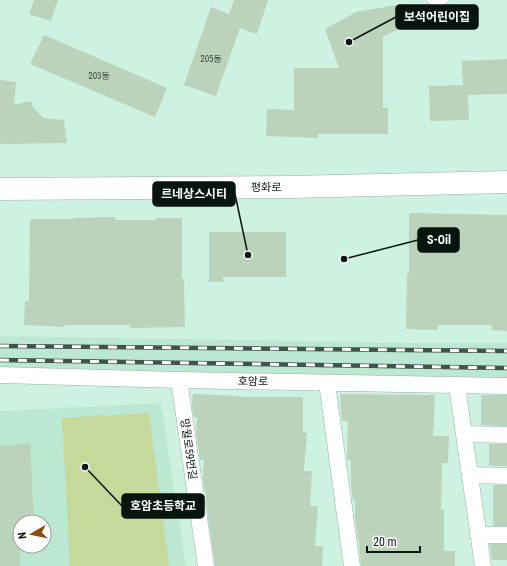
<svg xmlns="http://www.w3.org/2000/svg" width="507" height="566" viewBox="0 0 507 566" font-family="'Roboto Condensed','Noto Sans KR',sans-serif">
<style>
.built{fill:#bce8d3;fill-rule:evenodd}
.green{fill:#c4d99a}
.building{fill:#bbd3ba}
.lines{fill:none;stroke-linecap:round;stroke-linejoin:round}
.service-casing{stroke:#91b4a3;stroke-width:9}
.minor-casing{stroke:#91b4a3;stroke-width:17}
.secondary-casing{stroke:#91b4a3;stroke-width:23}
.service{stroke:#fff;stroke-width:8}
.minor{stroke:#fff;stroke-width:16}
.secondary{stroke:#fff;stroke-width:22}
.rail-casing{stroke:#40544b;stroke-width:4.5}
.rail{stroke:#fff;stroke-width:3;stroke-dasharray:9;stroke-linecap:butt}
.labels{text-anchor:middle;stroke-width:4;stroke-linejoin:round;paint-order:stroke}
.number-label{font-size:9px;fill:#35443a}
.street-label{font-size:11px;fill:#08150f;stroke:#fff}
.leader{fill:none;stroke:#08150f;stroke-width:1.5}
.callout-dot{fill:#08150f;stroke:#fff;stroke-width:1.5}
.callout{fill:#08150f;stroke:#08150f;stroke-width:1.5}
.callout-label{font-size:12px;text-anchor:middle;font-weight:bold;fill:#fff}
</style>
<rect width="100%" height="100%" fill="#cef2e1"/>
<path class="built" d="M0 336 416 343H507V380L0 367Z
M161 403 186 566H0V411ZM20 522H44V546H20Z"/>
<path class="green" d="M149 413 169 566H70L62 418Z"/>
<path class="building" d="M34 0H58L51 21 29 14Z
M234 0H268L257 34 240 28 216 96 184 85 211 7 229 14Z
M402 4 413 24 383 36V108H388V134H318V138L266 136 267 109 294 110V68H339L325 29 356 12Z
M44 35 167 88 155 117 30 64Z
M507 59V94L468 95 469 120 430 121 429 86 463 85 462 61Z
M0 80 16 82 14 105 31 101 33 107 43 118 64 120 67 143 0 144Z
M409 213 507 215V331L491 330 492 325H438L437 330 406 329 407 274H409Z
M115 217V220H156V218H182V279H184L185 327 130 328V325H65V327L24 325 25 301H29L30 219H74V218Z
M209 232H286V277H223V282H209Z
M193 394 241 396V397H303V432L307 433 304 471H312L310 506H318L315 546H323L322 566H215L206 500V492H205L203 479 204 460H200L196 432 197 417H194L192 407Z
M340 394 435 395 433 436H449L448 463H442L441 510H444V551H455V566H361L359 540H358L355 517V500H353L351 486V460H347V457L348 421H342Z
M481 395H507V426L481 425Z
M30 443 34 522H20V566H0V446Z
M489 444H507V466H489Z
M493 485H507V526H493Z
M490 544H507V560H492Z"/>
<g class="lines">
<defs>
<path id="service" d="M431 0 438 3 444 0"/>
<path id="minor" d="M0 375 179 380 507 386
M179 380 206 566
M327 383 352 566
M457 386 483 566
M464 434 507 435
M471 475 507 476
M478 535H507"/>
<path id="secondary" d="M0 189 291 187 507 182"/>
</defs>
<use href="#service" class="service-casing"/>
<use href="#minor" class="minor-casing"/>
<use href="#secondary" class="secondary-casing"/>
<use href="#service" class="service"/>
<use href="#minor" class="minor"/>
<use href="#secondary" class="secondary"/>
<defs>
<path id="rail" d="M0 346 507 351
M0 360 507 368"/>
</defs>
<use href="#rail" class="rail-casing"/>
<use href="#rail" class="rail"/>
</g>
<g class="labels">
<g class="number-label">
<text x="211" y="62">205동</text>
<text x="99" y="79">203동</text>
</g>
<g class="street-label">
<text x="266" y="191">평화로</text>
<text transform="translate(253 381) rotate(1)" y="4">호암로</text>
<text transform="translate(189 449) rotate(82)" y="4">망월로59번길</text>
</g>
</g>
<path class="leader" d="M349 42L396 17M248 255L235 194M344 259L418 240M85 467L122 506"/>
<g class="callout-dot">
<circle cx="349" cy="42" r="4"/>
<circle cx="248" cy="255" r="4"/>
<circle cx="344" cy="259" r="4"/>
<circle cx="85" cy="467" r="4"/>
</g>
<g class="callout">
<rect x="396" y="5" width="82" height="24" rx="4"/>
<rect x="153" y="182" width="82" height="24" rx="4"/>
<rect x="418" y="228" width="41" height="24" rx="4"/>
<rect x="122" y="494" width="82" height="24" rx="4"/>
</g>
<g class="callout-label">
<text x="437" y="21">보석어린이집</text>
<text x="194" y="198">르네상스시티</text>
<text x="439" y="244">S-Oil</text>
<text x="163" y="510">호암초등학교</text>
</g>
<g transform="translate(32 534) rotate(261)"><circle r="19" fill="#ffffff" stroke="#9ca19f"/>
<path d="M0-3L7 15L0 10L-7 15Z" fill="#8a4f0a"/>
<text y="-6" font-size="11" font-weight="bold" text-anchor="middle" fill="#08150f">N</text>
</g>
<path d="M367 546v6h53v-6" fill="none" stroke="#08150f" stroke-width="2"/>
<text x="373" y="546" font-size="12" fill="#08150f" stroke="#ffffff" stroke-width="3" paint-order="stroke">20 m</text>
</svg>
